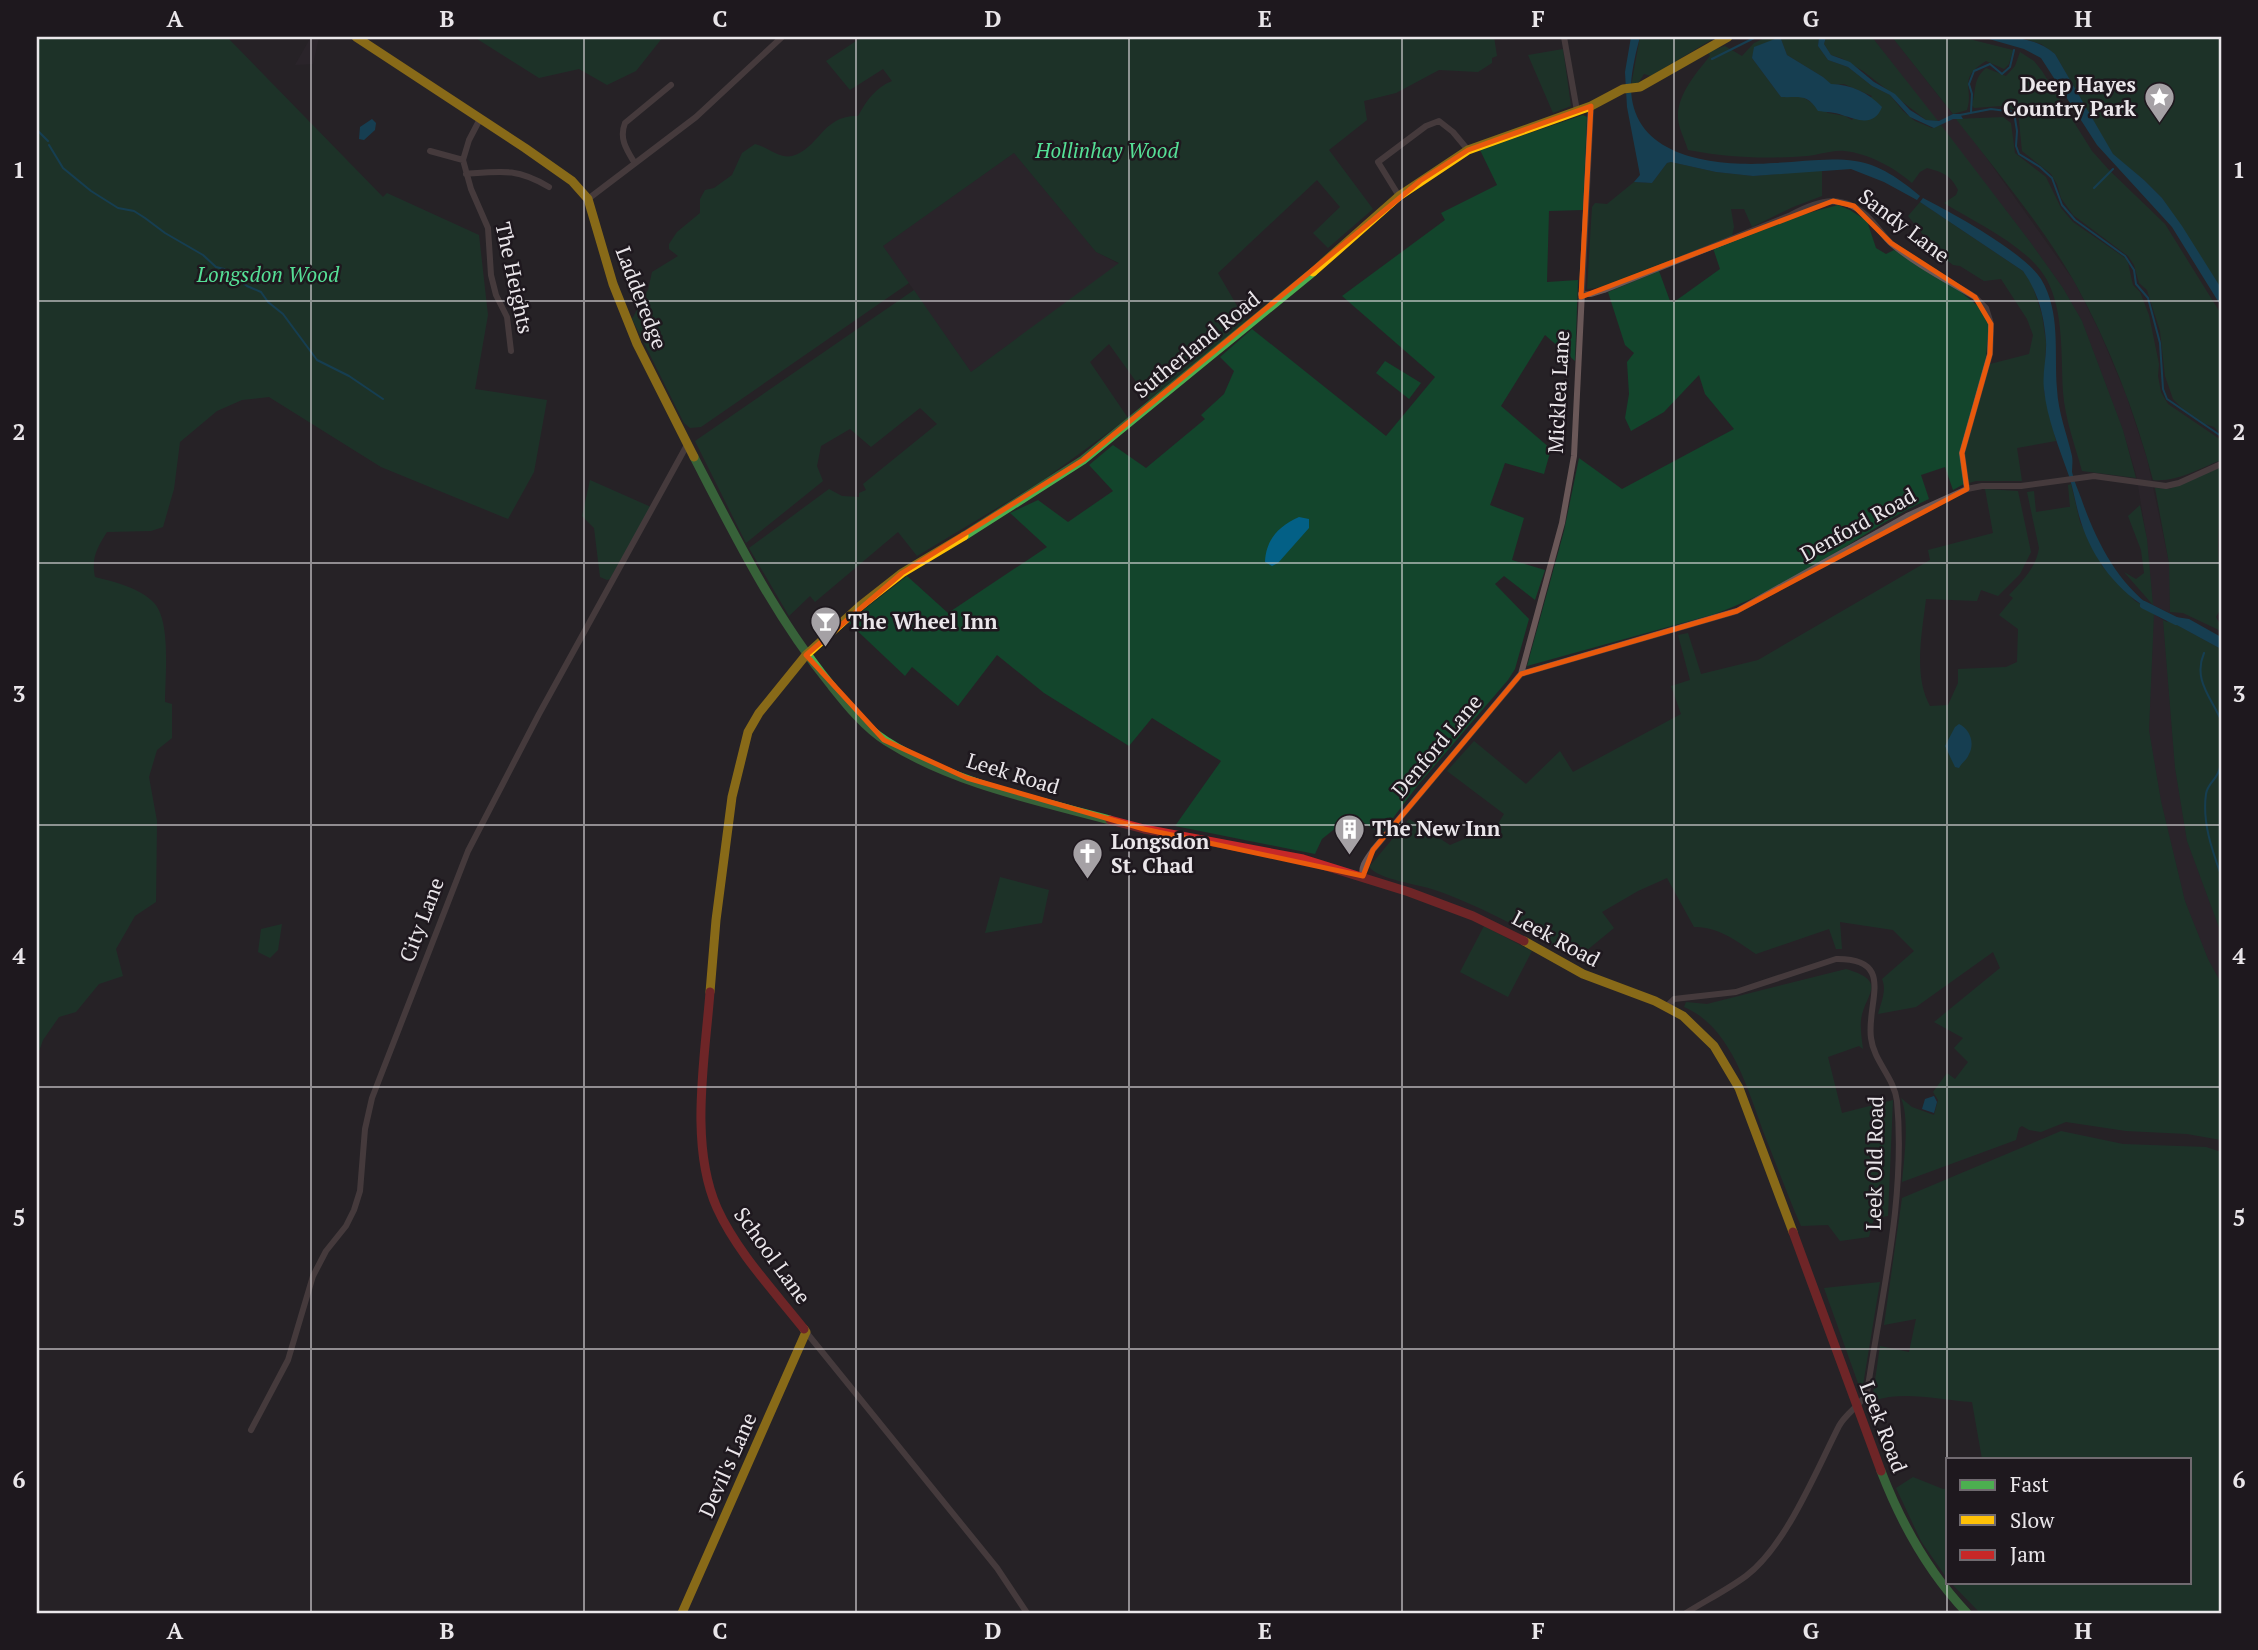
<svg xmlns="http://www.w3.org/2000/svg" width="2258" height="1650" viewBox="0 0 2258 1650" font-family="'PT Serif',serif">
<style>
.built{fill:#302730}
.green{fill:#13452c;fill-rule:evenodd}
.water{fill:#036086}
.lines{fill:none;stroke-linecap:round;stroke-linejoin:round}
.stream{stroke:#036086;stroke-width:2}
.canal{stroke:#036086;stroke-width:8}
.street{stroke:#6a5858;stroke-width:6}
.fast{stroke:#4caf50;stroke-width:9}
.slow{stroke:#ffc107;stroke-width:9}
.jam{stroke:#c62828;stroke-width:9}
.marked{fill:none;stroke:#e8590c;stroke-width:5;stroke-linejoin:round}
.grid{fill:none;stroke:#eae6ea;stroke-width:2;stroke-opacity:0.55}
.labels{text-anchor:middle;stroke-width:5;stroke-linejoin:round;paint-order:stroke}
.poi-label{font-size:21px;font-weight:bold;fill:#eae6ea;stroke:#1e181e;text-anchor:start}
.park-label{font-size:21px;font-style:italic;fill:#55df96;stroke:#1e181e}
.street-label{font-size:21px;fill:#eae6ea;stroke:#1e181e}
.neatline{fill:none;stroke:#eae6ea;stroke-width:2.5}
.grid-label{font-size:23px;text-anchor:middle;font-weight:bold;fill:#eae6ea}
</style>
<rect width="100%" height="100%" fill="#262226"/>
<path class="built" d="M311 37H319L313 64 295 65Z
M1872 37H1892L1980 149 2074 281 2100 333 2126 395 2147 459 2169 563 2170 613 2153 605 2147 539 2136 474 2123 430 2082 321 2063 288 2031 243Z
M1014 153 1096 252 1119 264 971 372 883 246Z
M2154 614 2163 620 2175 768 2187 841 2221 933V983L2208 959 2185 901 2161 801 2149 730Z"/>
<path class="green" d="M37 37H227L383 197 387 193 479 235 488 315 475 389 547 400 534 472 508 519 381 467 269 397 242 400 217 411 180 442 174 489 163 527 151 531 107 532C97 548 91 558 95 577 115 582 141 588 155 604 171 624 165 677 165 702L172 704V738L157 750 149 777 157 821 156 902 135 916 116 949 123 976 99 984 76 1012 59 1017 43 1040 37 1057Z
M474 37H663L636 71 607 85 579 69 539 78Z
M862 37H1494L1497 56 1492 58V63L1478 72 1439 70 1396 93 1364 101 1367 120 1329 150 1373 209 1328 248 1313 233 1340 207 1317 180 1218 273 1247 323 1150 401 1109 344 1090 362 1128 418 1042 481 917 556 898 532 815 602 810 596 789 616 749 548 829 489 842 496 859 497V493L866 490 863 484 937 424 920 408 871 447 850 429 821 446 817 466 823 481 746 543 695 441 914 290 971 372 1119 263 1096 252 1014 153 883 246 909 283 701 427 690 428 684 423 632 319 648 290 652 272 678 256 669 249V244L677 232 700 213V199L705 190 714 188 732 175 742 153 755 144C768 147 780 159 792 156 819 149 822 115 858 116 867 100 875 88 892 81L883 69 850 90 826 61Z
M1640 37H1716L1651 76 1644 74 1639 82 1631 86Z
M1767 37H1819L1818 46 1828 60 1848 67 1872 86 1890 95 1903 111 1915 121 1932 128 1941 125 2031 243 2063 288 2082 321 2123 430 2136 478 2082 471C2075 445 2065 419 2063 392 2061 357 2064 312 2047 280 2028 246 1976 223 1944 203L1956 195 1958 190C1951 175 1942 172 1927 168L1920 172 1912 183C1895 168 1868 153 1844 151 1832 150 1819 155 1807 156 1764 159 1731 158 1688 150 1685 140 1678 127 1678 117 1677 95 1697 72 1710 56L1708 52 1725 46 1742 56 1754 43ZM1781 39 1787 55 1823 77 1831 85 1844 84 1872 96 1852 120 1845 116 1828 113 1801 96 1781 97 1752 58 1755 47Z
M1826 37H1872L1938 121 1926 120 1863 71 1841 58 1831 55 1824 44Z
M1892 37H1961L2013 50 2009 64 2004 69 1986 61C1957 79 1974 87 1967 110L1953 114Z
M2019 37H2221V288L2162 198 2144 180 2113 155 2055 54 2041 44Z
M1563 49 1571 106 1553 113 1528 55Z
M2020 52 2034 61 2042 71 2092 151 2109 170 2165 224 2221 314V434L2214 427 2205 424 2182 408 2173 399 2165 376 2160 331 2147 290 2139 283 2134 265 2128 256 2073 215 2061 198 2057 184 2051 174 2022 151 2018 111 2001 106 1974 108 1972 105C1977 90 1972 80 1986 68L2006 76 2015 66Z
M1583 115 1587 117 1583 210 1549 211 1547 282 1578 280 1575 361 1545 335 1501 406 1551 449 1544 474 1505 463 1490 505 1524 518 1512 560 1545 570 1535 600 1504 576 1495 584 1529 619 1515 669 1508 680 1418 785 1381 834 1352 815 1322 839 1315 854 1175 826 1221 761 1152 718 1129 746 1044 693 997 655 958 706 912 667 905 676 848 622 907 576 948 613 1047 547 1010 513 1038 500 1068 522 1113 491 1089 465 1113 445 1146 468 1205 419 1201 415 1224 394 1234 371 1220 357 1252 329 1386 436 1435 377 1342 296 1445 220 1441 213 1497 185 1480 150Z
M2003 117 2011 123 2015 153 2046 177 2061 208 2073 222 2125 258 2128 263 2133 285 2140 292 2149 315 2159 364 2158 376 2161 392 2168 404 2221 440V460C2198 469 2178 482 2153 480 2135 412 2109 344 2075 283 2044 228 1995 169 1956 119Z
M1671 162 1716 172 1753 176 1822 170V196L1793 207 1752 227 1744 209H1731L1734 227 1732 236 1606 287 1587 289 1592 207 1595 203 1607 204 1634 182 1652 183 1667 163Z
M1920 202 2023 271 2032 284 2042 315 2046 342 2044 391 2056 441 2017 448 2022 481H1976L1969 483 1964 461 1965 450 1990 364 2029 354 2033 335 2027 319 2001 279 1984 281 1960 266 1953 265 1937 252 1908 216Z
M1838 205 1850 210 1867 221 1876 248 1886 254 1894 250 1956 288 1984 311 1989 325 1985 367 1960 450 1964 484 1953 490 1945 467 1921 475 1929 499C1894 515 1863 536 1831 556 1795 578 1755 599 1715 614L1527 666 1564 531 1579 458 1622 489 1734 429 1705 394 1699 375 1664 412 1631 431 1625 418 1629 394 1627 362 1634 353 1625 345 1608 292 1659 271 1670 301 1674 302 1720 269 1713 248C1755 233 1795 215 1838 205Z
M1385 361 1421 383 1409 399 1376 373Z
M2221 467 2218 546 2221 608 2216 617 2221 626V631L2183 613 2170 612 2169 563 2155 488 2169 489Z
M590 480 651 507 610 579 607 580 600 577 594 528 582 516Z
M2071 484 2080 522 2102 566 2135 601 2153 611 2154 614 2149 730 2161 801 2185 901 2208 959 2221 983V1140L2187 1134 2126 1131 2066 1122 2041 1132 2029 1130 2022 1126 2019 1128 2016 1140 1902 1182C1904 1159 1910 1119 1901 1098L1912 1107 1934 1115 1938 1100 1933 1092 1947 1073 1955 1079 1968 1062 1954 1048 1963 1038 1934 1022 2000 968 1993 952 1916 1007 1878 1014C1881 1003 1887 990 1882 979L1914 951 1893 930 1840 922 1842 949H1836L1829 929 1756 954C1737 941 1717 926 1694 927L1667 878 1638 891 1602 912 1614 928 1586 951 1587 964C1537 938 1489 909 1435 890 1418 884 1380 880 1369 867L1409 819 1450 845 1476 834 1489 839 1504 814 1447 771 1474 741 1526 784 1560 751 1573 772 1681 714 1671 686 1690 680 1678 635 1688 633 1701 674 1758 660 1930 560 1928 550 1993 533 1985 489 2018 491 2031 552 2020 574 1998 596 1981 590 1977 601 1926 599C1922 633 1913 675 1930 706L1948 705 1958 683V669L2006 667 2017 662 2018 629 1999 615 2013 598 2009 595C2022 581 2036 568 2039 548L2027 492 2034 491 2036 512 2068 507H2070L2068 485Z
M2140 505 2147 539 2153 605 2124 572 2136 579 2144 573 2141 550 2128 516Z
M2163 620 2167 622 2168 620 2221 649V933L2187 841 2175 768Z
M1000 877 1049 890 1042 923 985 933Z
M282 924 278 950 270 958 258 952 261 929Z
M1484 926 1532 951 1508 997 1460 972Z
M1846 969C1890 982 1864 994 1861 1020 1860 1029 1862 1040 1863 1049L1859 1046 1828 1057 1842 1113 1893 1100 1888 1216 1874 1218 1869 1237 1840 1241 1828 1225 1801 1226C1788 1196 1777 1166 1765 1136 1748 1091 1732 1027 1684 1007L1686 1002 1707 1004Z
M2061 1131 2123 1144 2206 1147 2221 1152V1613H1980L1950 1582H2190V1459H1982L1972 1402C1938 1400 1905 1390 1872 1401L1880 1346 1909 1352 1916 1319 1884 1325 1902 1198Z
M1880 1282 1863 1385 1859 1386 1824 1288Z
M1913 1477 1943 1489 1948 1488V1580L1921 1541 1896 1488Z"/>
<path class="water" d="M1631 37H1640C1636 51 1632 69 1631 84 1629 160 1719 167 1775 163 1801 162 1828 157 1855 161 1879 164 1901 180 1920 196L1917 200 1884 182 1851 169 1753 176 1716 172 1671 162 1667 163 1652 183 1634 182 1640 175 1627 107 1625 72Z
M1819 37H1826L1824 44 1831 55 1850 62 1874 82 1895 94 1910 110 1926 120 1939 121 1953 114H1960L1963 119H1953L1934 128 1910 117 1890 95 1872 86 1848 67 1828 60 1818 46Z
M1982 37C2009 37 2034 36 2055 54L2113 154 2144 180 2162 198 2182 226 2221 288V306L2172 227 2097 145 2041 58 2024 49Z
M1775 39H1781L1787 55 1823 77 1831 84C1850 84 1869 93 1882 107 1874 127 1858 120 1842 115 1835 112 1826 112 1818 111 1807 93 1799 98 1781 97L1752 58 1754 47Z
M372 119 376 123 375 130 364 140 359 139 360 127Z
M1923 198C1952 213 2024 252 2041 279 2061 312 2054 352 2057 389 2058 412 2067 434 2072 456 2073 462 2072 467 2072 472 2074 481 2078 490 2081 498 2095 538 2116 582 2153 608V611C2119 594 2092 558 2081 522 2076 507 2074 491 2069 476 2059 447 2047 419 2044 389 2042 373 2047 357 2046 341 2044 315 2038 292 2023 271L1920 202Z
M1299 517 1309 519V528L1278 563 1272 566 1265 562C1266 539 1279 526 1299 517Z
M2169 616 2189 619 2221 637V649L2175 624 2168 620Z
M1959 724C1970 729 1975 743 1969 754 1967 760 1962 762 1959 768L1955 767 1945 746 1955 727Z
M1934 1096 1937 1102 1934 1113 1922 1109 1925 1099Z"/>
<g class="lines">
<path class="stream" d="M1712 59 1756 37
M1971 112 1972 94 1969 84 1974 71 1990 64 2002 74 2010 67 2014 50
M1960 115 1991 109 2014 112 2017 131 2016 146 2019 154 2040 167 2052 178 2062 205 2075 220 2125 256 2134 270 2136 284 2148 298 2160 343 2163 389 2167 399 2221 436
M37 130 48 141
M49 145 63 168 91 191 118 208 134 211 145 218 165 233 203 255 216 267 224 269 247 286 261 292 268 302 283 314 317 360 349 376 383 399
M2094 188 2113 169
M2221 521V535
M2204 653C2193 679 2210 696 2221 720
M2221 760C2220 780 2208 781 2206 794 2202 822 2212 850 2221 875"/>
<path class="canal" d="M2144 605 2176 621"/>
<path class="street" d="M1564 37 1577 111
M480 119 469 140 463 160 471 189 488 228 491 275 496 295 507 317 511 351
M430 151 463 160
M634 162C626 149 619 138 625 123L671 85
M466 174C502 171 517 168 549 187
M1399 196 1378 162 1426 126 1439 121 1453 132 1468 150
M588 199 696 117 782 37
M1581 294H1591L1604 290 1791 215C1820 199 1844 193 1870 219 1878 227 1884 237 1892 244 1917 265 1947 280 1975 297L1986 308 1991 324V331L1990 354 1962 453 1967 489
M1521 674 1737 611 1907 516 1967 489 1982 486H2021L2094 476 2166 486 2179 483 2221 464
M1363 876C1360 866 1368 858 1373 850L1521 674 1562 523 1574 456 1591 106
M1667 1006 1674 999 1736 992 1836 959C1897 958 1866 1003 1871 1038 1874 1062 1894 1077 1897 1101 1906 1199 1881 1297 1867 1393 1860 1406 1846 1413 1839 1426 1816 1471 1786 1546 1746 1576 1727 1590 1705 1601 1686 1613
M806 1332 997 1568 1027 1613
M251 1430 288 1360 313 1276 326 1251 346 1226 354 1210 360 1191 365 1129 372 1098 468 851 539 714 687 445"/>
<path class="fast" d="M694 457C735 536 774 615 830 684 846 704 864 727 886 741 952 783 1035 800 1110 820
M964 536 1083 460 1313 272
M1881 1471C1901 1523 1929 1573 1967 1613"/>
<path class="slow" d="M356 37 525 148 572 181 588 199 613 284 637 344 694 457
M1313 272 1399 196 1468 150 1591 106 1623 89 1640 87 1728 37
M1524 941 1583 974 1655 1001 1683 1016 1714 1046 1739 1088 1793 1232
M710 992 716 920 732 797 748 732 759 713 806 655 860 606 902 573 964 536
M682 1613 806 1332 804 1329"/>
<path class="jam" d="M1110 820 1144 829 1303 859 1409 892 1473 916 1524 941
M710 992C705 1058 689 1145 717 1208 737 1252 774 1291 804 1329
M1793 1232 1881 1471"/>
</g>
<path d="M0 0H2258V1650H0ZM1591 106 1581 297 1833 201 1854 206 1891 243 1975 297 1991 324 1990 354 1962 453 1967 489 1737 611 1521 674 1373 850 1363 876 1144 829 967 778 884 740 806 655 902 573 1083 460 1420 181 1468 150Z" fill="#262226" fill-opacity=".55" fill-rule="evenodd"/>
<path class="marked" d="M1591 106 1581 297 1833 201 1854 206 1891 243 1975 297 1991 324 1990 354 1962 453 1967 489 1737 611 1521 674 1373 850 1363 876 1144 829 967 778 884 740 806 655 902 573 1083 460 1420 181 1468 150Z"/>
<path class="grid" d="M311 37V1613M584 37V1613M856 37V1613M1129 37V1613M1402 37V1613M1674 37V1613M1947 37V1613M37 301H2221M37 563H2221M37 825H2221M37 1087H2221M37 1349H2221"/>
<defs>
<symbol id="sight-pin" viewBox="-11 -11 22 30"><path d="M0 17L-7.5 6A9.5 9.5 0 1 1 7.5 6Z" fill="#a5a1a5" stroke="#1e181e"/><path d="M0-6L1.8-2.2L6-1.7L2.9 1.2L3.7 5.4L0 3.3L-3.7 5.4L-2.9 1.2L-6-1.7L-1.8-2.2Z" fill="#fff"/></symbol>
<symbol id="bar-pin" viewBox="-11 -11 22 30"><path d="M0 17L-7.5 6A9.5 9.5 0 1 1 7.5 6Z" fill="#a5a1a5" stroke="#1e181e"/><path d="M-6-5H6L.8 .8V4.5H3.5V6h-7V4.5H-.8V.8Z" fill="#fff"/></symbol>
<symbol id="building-pin" viewBox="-11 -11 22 30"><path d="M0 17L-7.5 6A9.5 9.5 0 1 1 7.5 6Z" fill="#a5a1a5" stroke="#1e181e"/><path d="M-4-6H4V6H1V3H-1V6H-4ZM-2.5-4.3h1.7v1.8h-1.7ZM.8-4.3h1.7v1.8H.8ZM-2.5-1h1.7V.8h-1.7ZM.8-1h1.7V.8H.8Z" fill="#fff"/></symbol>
<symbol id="church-pin" viewBox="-11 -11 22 30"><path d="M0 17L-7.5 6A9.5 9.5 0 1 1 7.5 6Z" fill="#a5a1a5" stroke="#1e181e"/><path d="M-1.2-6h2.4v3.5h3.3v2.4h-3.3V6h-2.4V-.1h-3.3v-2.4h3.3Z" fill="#fff"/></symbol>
</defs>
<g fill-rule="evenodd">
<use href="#sight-pin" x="2142" y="80" width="35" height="47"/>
<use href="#bar-pin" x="808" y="604" width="35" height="47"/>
<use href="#building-pin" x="1332" y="812" width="35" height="47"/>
<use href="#church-pin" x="1070" y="836" width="35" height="47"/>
</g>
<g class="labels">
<g class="poi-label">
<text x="2136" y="92" text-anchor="end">Deep Hayes<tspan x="2136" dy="24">Country Park</tspan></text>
<text x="848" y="629">The Wheel Inn</text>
<text x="1372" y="836">The New Inn</text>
<text x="1111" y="849">Longsdon<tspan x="1111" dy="24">St. Chad</tspan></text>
</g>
<g class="park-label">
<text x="1107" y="158">Hollinhay Wood</text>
<text x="268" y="282">Longsdon Wood</text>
</g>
<g class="street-label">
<text transform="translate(1904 226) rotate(37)" y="7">Sandy Lane</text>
<text transform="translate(514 278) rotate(78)" y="7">The Heights</text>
<text transform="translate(641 298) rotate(69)" y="7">Ladderedge</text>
<text transform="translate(1197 345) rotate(-39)" y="7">Sutherland Road</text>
<text transform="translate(1559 392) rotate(-87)" y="7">Micklea Lane</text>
<text transform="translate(1858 525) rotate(-29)" y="7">Denford Road</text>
<text transform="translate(1437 746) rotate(-50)" y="7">Denford Lane</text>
<text transform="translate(1013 774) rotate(17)" y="7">Leek Road</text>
<text transform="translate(422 920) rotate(-69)" y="7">City Lane</text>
<text transform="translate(1556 939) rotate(28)" y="7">Leek Road</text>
<text transform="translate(1875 1163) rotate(-89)" y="7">Leek Old Road</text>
<text transform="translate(772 1256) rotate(54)" y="7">School Lane</text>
<text transform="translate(1883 1427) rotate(69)" y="7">Leek Road</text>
<text transform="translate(728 1465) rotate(-66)" y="7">Devil's Lane</text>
</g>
</g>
<rect width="2258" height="1650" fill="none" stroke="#1e181e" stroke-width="77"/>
<rect x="1946" y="1458" width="245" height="126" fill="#1e181e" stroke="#706a70" stroke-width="2"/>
<rect x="1960" y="1480" width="35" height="10" fill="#4caf50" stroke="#706a70" stroke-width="2"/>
<text x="2010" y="1492" font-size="21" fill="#eae6ea">Fast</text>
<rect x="1960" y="1515" width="35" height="10" fill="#ffc107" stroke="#706a70" stroke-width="2"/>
<text x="2010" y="1528" font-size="21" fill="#eae6ea">Slow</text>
<rect x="1960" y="1550" width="35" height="10" fill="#c62828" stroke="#706a70" stroke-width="2"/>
<text x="2010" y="1562" font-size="21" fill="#eae6ea">Jam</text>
<rect x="38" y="38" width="2182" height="1574" class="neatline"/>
<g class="grid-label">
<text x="175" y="27">A</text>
<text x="447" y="27">B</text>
<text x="720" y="27">C</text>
<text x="993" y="27">D</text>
<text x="1265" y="27">E</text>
<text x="1538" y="27">F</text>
<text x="1811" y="27">G</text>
<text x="2083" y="27">H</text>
<text x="19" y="178">1</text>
<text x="2239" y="178">1</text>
<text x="19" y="440">2</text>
<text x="2239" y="440">2</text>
<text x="19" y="702">3</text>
<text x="2239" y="702">3</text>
<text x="19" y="964">4</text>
<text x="2239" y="964">4</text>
<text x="19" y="1226">5</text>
<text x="2239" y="1226">5</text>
<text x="19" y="1488">6</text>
<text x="2239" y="1488">6</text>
<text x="175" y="1639">A</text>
<text x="447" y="1639">B</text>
<text x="720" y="1639">C</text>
<text x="993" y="1639">D</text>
<text x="1265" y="1639">E</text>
<text x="1538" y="1639">F</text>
<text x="1811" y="1639">G</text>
<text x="2083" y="1639">H</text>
</g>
</svg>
